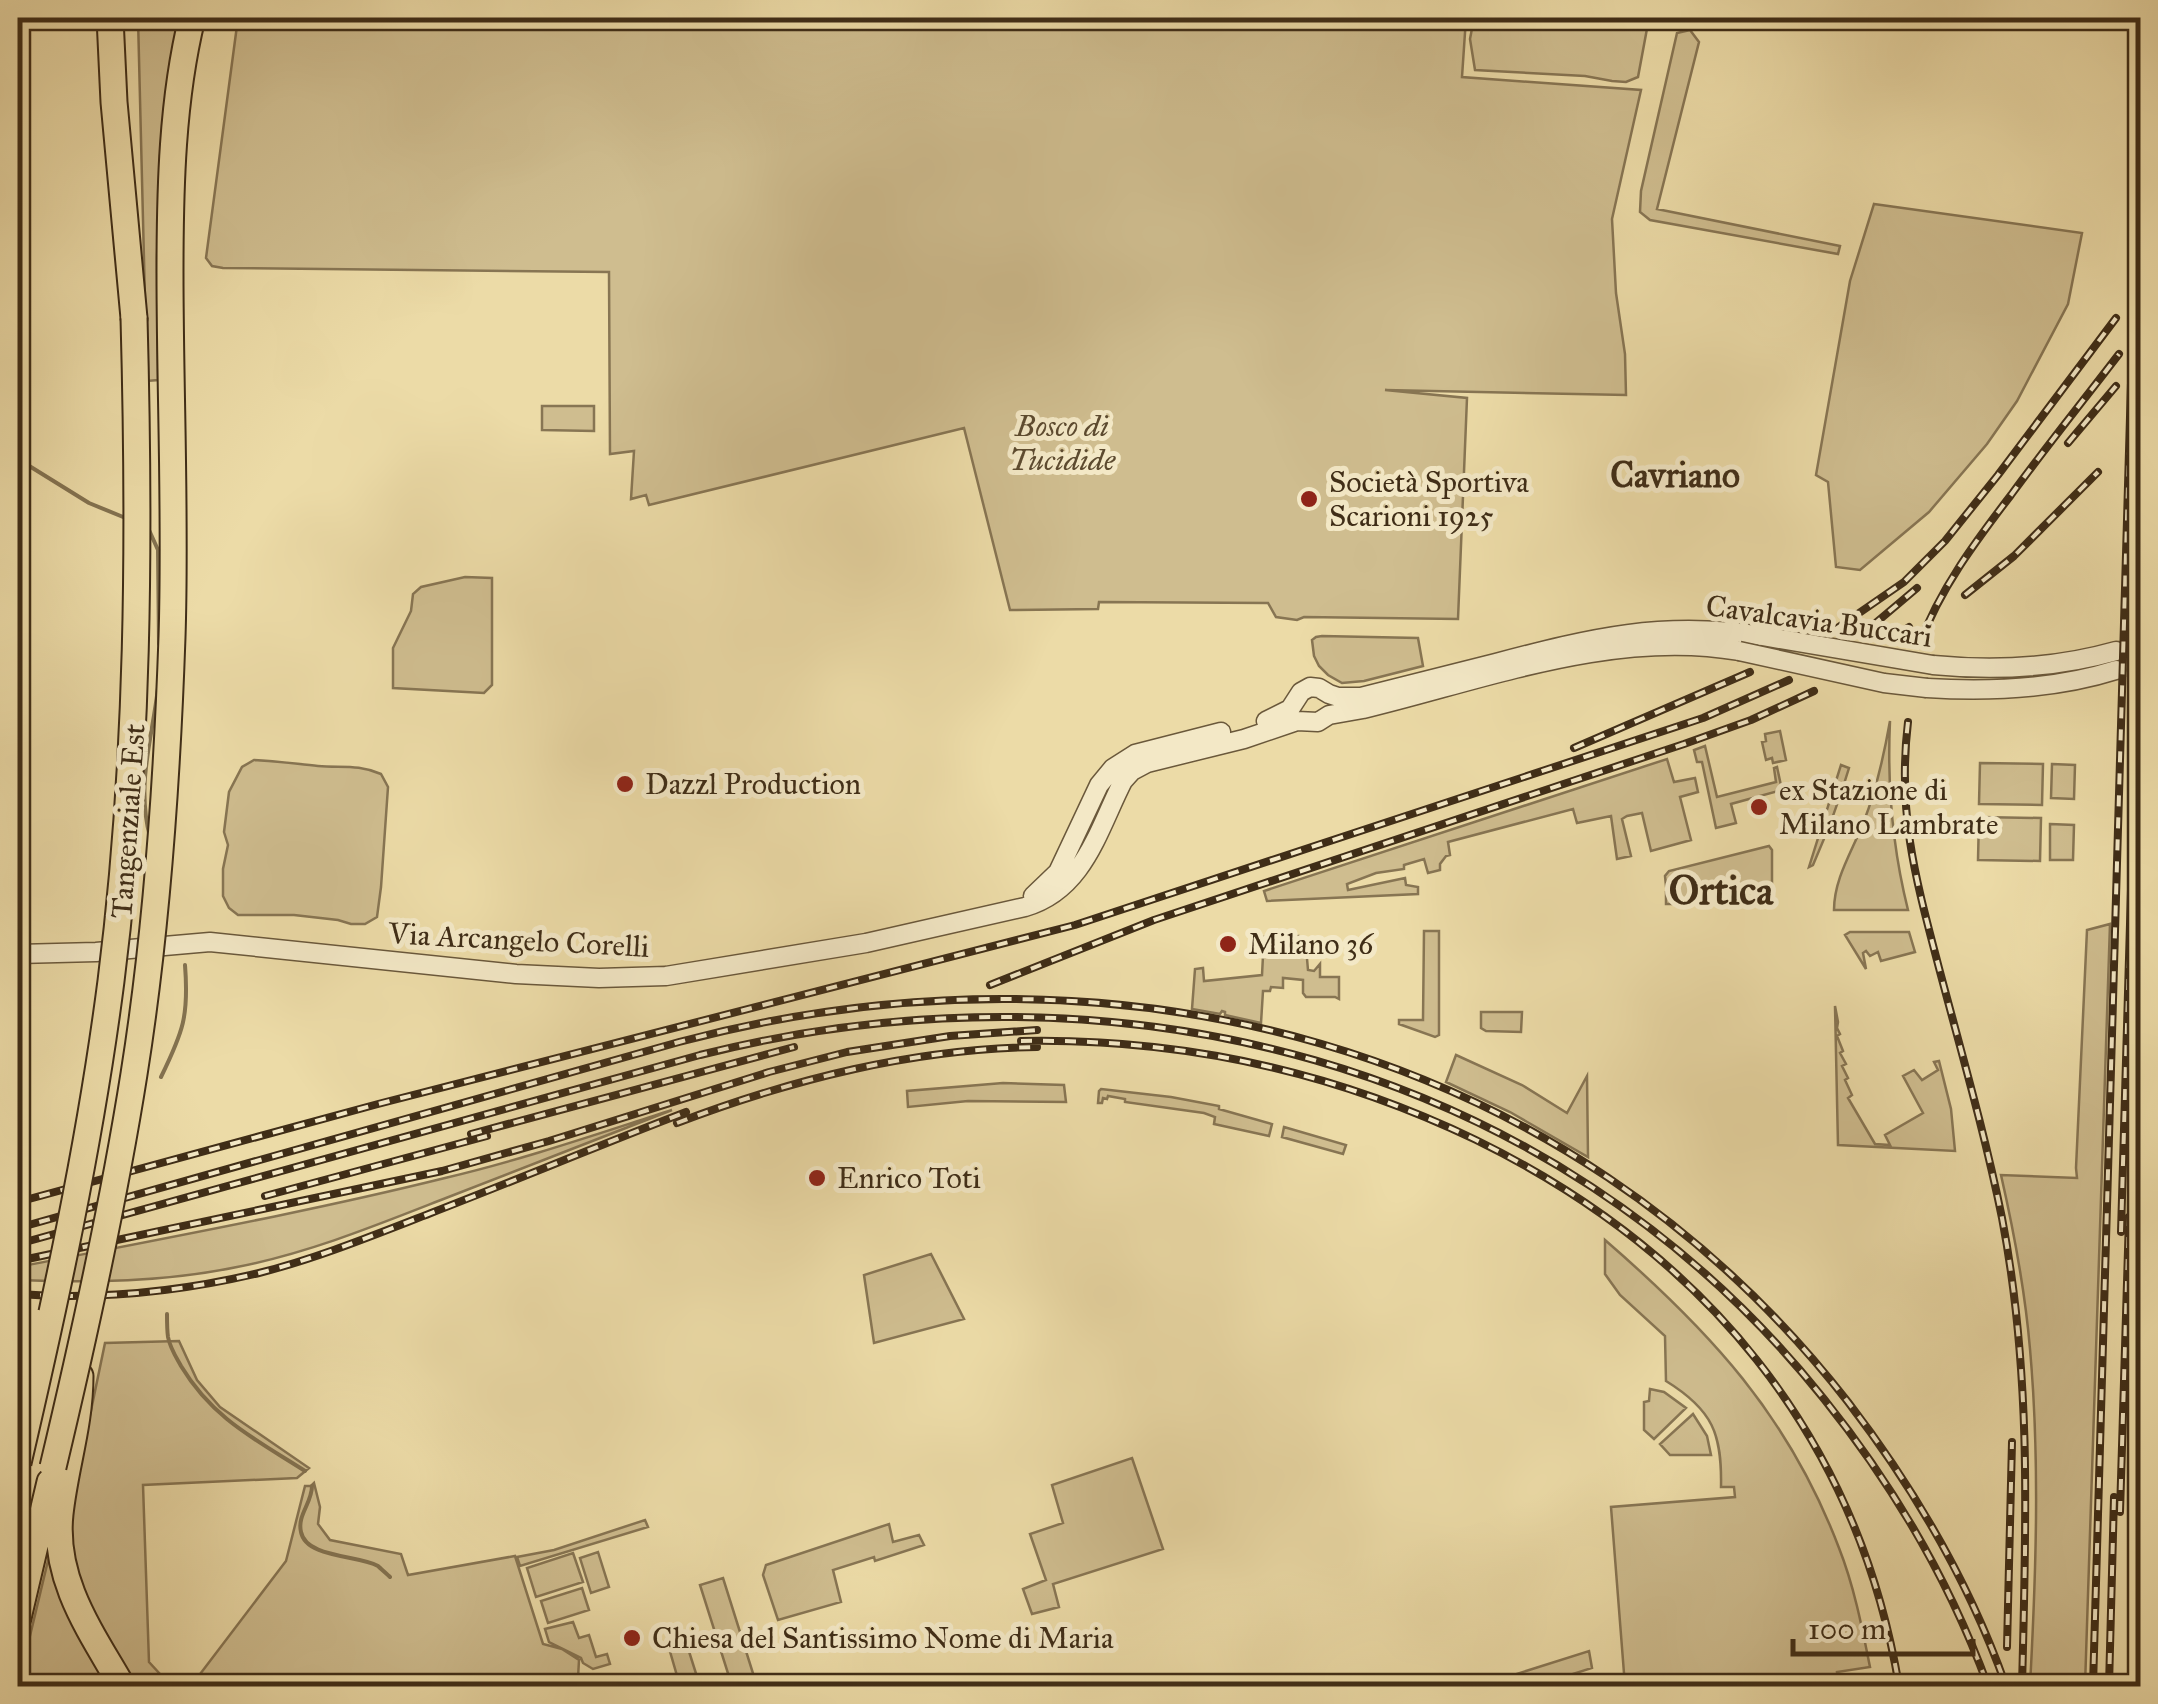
<svg xmlns="http://www.w3.org/2000/svg" width="2158" height="1704" viewBox="0 0 2158 1704" font-family="'IM FELL Great Primer',serif">
<style>
.green{fill:#cfbd8f;stroke:#877553;stroke-width:2.5}
.lines{fill:none;stroke-linecap:round;stroke-linejoin:round}
.stream{stroke:#837250;stroke-width:4}
.tertiary-tunnel{stroke:#c9b88a;stroke-width:18;stroke-dasharray:18 9;stroke-linecap:butt}
.tertiary-casing{stroke:#6a583b;stroke-width:21}
.motorway-casing{stroke:#3f2d17;stroke-width:29}
.tertiary{stroke:#f3e8c6;stroke-width:18}
.motorway{stroke:#ecdba7;stroke-width:25}
.rail-casing{stroke:#3f2d17;stroke-width:8}
.rail{stroke:#f3e8c6;stroke-width:4;stroke-dasharray:11;stroke-linecap:butt}
.tertiary-bridge-casing{stroke:#6a583b;stroke-width:21;stroke-linecap:butt}
.motorway-bridge-casing{stroke:#3f2d17;stroke-width:29;stroke-linecap:butt}
.tertiary-bridge{stroke:#f3e8c6;stroke-width:18}
.motorway-bridge{stroke:#ecdba7;stroke-width:25}
.poi-dot{fill:#8f2418;stroke:#f3e8c6;stroke-width:4}
.labels{text-anchor:middle;stroke-width:10;stroke-linejoin:round;paint-order:stroke}
.park-label{font-size:30px;font-style:italic;fill:#5c4a2f;stroke:#f3e8c6}
.poi-label{font-size:30px;fill:#3f2d17;stroke:#f3e8c6;text-anchor:start}
.street-label{font-size:30px;fill:#3f2d17;stroke:#f3e8c6}
.quarter-label{font-size:35px;font-weight:bold;fill:#3f2d17;stroke:#f3e8c6}
.district-label{font-size:40px;font-weight:bold;fill:#3f2d17;stroke:#f3e8c6}
</style>
<rect width="100%" height="100%" fill="#ecdba7"/>
<filter id="stains"><feTurbulence type="fractalNoise" baseFrequency=".002" numOctaves="4"/><feColorMatrix values="0 0 0 0 .2 0 0 0 0 .09 0 0 0 0 .02 0 0 0 .5 -.17"/></filter>
<radialGradient id="worn" r=".72"><stop offset=".6" stop-color="#630" stop-opacity="0"/><stop offset="1" stop-color="#630" stop-opacity=".3"/></radialGradient>
<path class="green" d="M138 18H178L160 156 157 258 158 380 147 381Z
M238 18H1466L1462 77 1641 90 1612 219 1616 293 1625 354 1626 395 1385 390 1467 398 1458 619 1304 617 1297 620 1276 617 1268 603 1099 602 1098 609 1010 610 964 428 649 505 646 495 631 499 634 451 610 454 609 272 223 268 212 266 206 258Z
M1474 18H1649L1638 77 1626 82 1612 81 1585 76 1475 70 1470 39Z
M1690 30 1699 42 1657 209 1840 246 1838 254 1650 220 1640 212 1641 191 1677 33Z
M1874 204 2082 233 2068 304 2017 401 1987 444 1929 512 1860 570 1836 567 1828 482 1816 475 1850 281Z
M542 406H594V431L542 430Z
M465 577 492 578V685L484 693 393 688V648L411 611 413 594 421 587Z
M1322 636 1418 638 1423 666 1364 681 1342 683 1328 675 1319 666 1314 656 1312 640 1316 637Z
M1890 721C1887 786 1892 846 1908 910H1834C1834 878 1853 850 1864 821 1877 788 1884 755 1890 721Z
M1780 731 1786 760 1773 763 1772 758 1766 760 1762 742 1766 741 1765 734Z
M1705 746 1717 797 1776 782 1774 768 1777 767 1782 790 1731 804 1736 823 1716 828 1702 762H1697L1694 750Z
M1667 759 1674 782 1695 778 1698 792 1680 797 1691 840 1651 851 1642 813 1627 816 1622 819 1631 856 1617 859 1611 816 1577 823 1573 809 1448 842 1450 855 1446 856 1440 864V870L1428 873 1424 859 1404 865V869L1376 873 1347 884 1348 890 1405 878 1406 885 1418 887V894L1267 901 1264 891Z
M254 760C276 761 297 764 318 766 342 768 358 764 381 774L388 787 381 887 377 917 365 924H351L338 920 294 915H238L229 908 223 896V869L228 845 224 832 229 792 242 767Z
M1980 763 2043 764 2042 805 1979 804Z
M2052 764 2075 765 2074 799 2051 798Z
M1841 765 1849 768C1839 802 1827 833 1813 865L1809 867Z
M1979 817 2041 818 2040 861 1978 860Z
M2050 824 2074 825 2073 860H2050Z
M1769 846 1772 850V899L1762 902 1677 904 1676 895H1672V904H1666V892L1673 891 1672 885 1666 886 1665 876 1669 871Z
M2110 924 2085 1686H2030C2036 1574 2040 1461 2030 1349 2025 1290 2014 1232 2001 1175L2077 1178 2076 1168 2087 930Z
M1424 931H1439V1035L1435 1037 1399 1024V1020H1423Z
M1850 932H1909L1915 952 1881 961 1878 952 1870 956 1866 951 1863 953 1866 969 1845 935Z
M1298 936 1295 946 1306 947 1308 970 1314 971 1320 964V977H1339V999L1335 997H1306L1303 993V980L1283 978V988L1271 987 1270 991H1263L1261 1023 1225 1015V1012L1222 1011 1220 1014 1192 1009 1195 969 1203 968 1204 981 1262 975 1264 937Z
M1835 1006 1838 1022 1837 1028 1840 1034 1837 1036 1843 1051 1840 1053 1846 1064 1842 1066 1848 1078 1845 1080 1852 1095 1848 1098 1875 1144 1890 1145 1885 1135 1923 1113 1903 1076 1914 1070 1922 1080 1938 1070 1934 1062 1939 1061 1951 1109 1955 1151 1838 1145Z
M1481 1012H1522L1521 1032 1486 1031 1481 1028Z
M1456 1055 1522 1085 1567 1113 1587 1076 1588 1157 1510 1112 1446 1082Z
M1003 1083 1064 1085 1066 1102 968 1101 908 1107 907 1091Z
M1101 1089 1171 1097 1219 1106V1109L1272 1124 1269 1136 1214 1124 1215 1117 1204 1113 1125 1102V1099L1108 1096 1107 1099 1103 1098 1102 1103H1098L1099 1091Z
M672 1110C597 1139 521 1169 446 1198 377 1225 309 1253 237 1267 165 1282 91 1283 18 1280V1267C160 1239 304 1213 445 1178 522 1160 597 1134 672 1110Z
M1284 1127 1346 1145 1343 1154 1282 1137Z
M1605 1240C1710 1331 1789 1416 1839 1548 1854 1586 1862 1627 1870 1667L1837 1672 1838 1686H1625L1611 1507 1735 1497 1734 1487H1721C1722 1434 1713 1410 1666 1381L1665 1336 1620 1295 1605 1274Z
M931 1254 964 1319 874 1343 864 1275Z
M179 1341 197 1380 220 1407 309 1468 297 1478 143 1485 149 1662 171 1686H133L91 1611 72 1569 66 1531 105 1343Z
M1650 1389 1664 1392 1686 1408 1654 1439 1644 1430V1402L1649 1401Z
M1693 1414 1707 1436 1711 1455H1670L1660 1444Z
M1132 1458 1163 1549 1053 1584 1059 1607 1032 1614 1023 1589 1046 1580 1030 1534 1063 1523 1052 1485Z
M314 1483 320 1507 318 1524 330 1540 401 1554 408 1575 515 1556 543 1644 562 1649 579 1660 578 1678 551 1686H191L286 1561 305 1486H311Z
M645 1520 648 1527 520 1566 517 1557 554 1550Z
M889 1524 893 1542 919 1535 924 1545 875 1561 874 1557 833 1570 841 1602 778 1620 763 1575 766 1565Z
M51 1548 114 1686H18Z
M598 1552 609 1587 591 1593 580 1558Z
M573 1553 583 1582 536 1597 527 1568Z
M723 1578 757 1686H732L700 1585Z
M582 1588 589 1610 548 1623 541 1601Z
M573 1622 579 1638 589 1635 596 1657 607 1654 610 1664 593 1669 583 1663 581 1658 549 1642 545 1629Z
M686 1642 700 1686H680L669 1648Z
M1589 1651 1592 1668 1535 1686H1479Z"/>
<g class="lines">
<path class="stream" d="M18 459 89 503 128 519
M149 530 158 550 159 644
M150 837C136 784 152 740 158 688
M161 1077C183 1032 189 1016 185 965
M167 1314C167 1321 167 1330 168 1337 170 1348 176 1357 181 1366 213 1419 255 1439 305 1471
M312 1486C312 1503 297 1515 301 1532 306 1558 358 1555 378 1566 380 1568 388 1575 390 1577"/>
<path class="tertiary-tunnel" d="M2116 651 2140 643
M2116 670 2140 665"/>
<defs>
<path id="tertiary" d="M1933 665C1995 671 2056 668 2116 651
M1927 688C1991 692 2056 689 2116 670
M1266 721 1290 709 1301 692 1310 687 1319 688 1329 694 1338 697H1361C1406 686 1451 674 1496 663 1590 638 1664 620 1762 636
M1033 896 1058 872 1099 785 1113 768 1135 754 1221 732
M18 954 96 952 210 942 516 974 599 978 666 976 866 943 1025 907C1084 890 1098 830 1123 781L1132 771 1147 763 1244 739 1297 721 1318 722 1329 715 1363 709C1484 680 1613 629 1739 651"/>
<path id="motorway" d="M110 18 114 102 134 318
M80 1376C80 1425 65 1467 60 1514 53 1580 91 1632 122 1686
M18 1618 50 1482"/>
</defs>
<use href="#tertiary" class="tertiary-casing"/>
<use href="#motorway" class="motorway-casing"/>
<use href="#tertiary" class="tertiary"/>
<use href="#motorway" class="motorway"/>
<defs>
<path id="rail" d="M2068 443 2116 386
M1965 595 2014 556 2098 472
M1872 626 1917 588
M1833 631 1904 582 1945 541 1998 475 2116 318
M1894 637 1909 627
M1919 645C1940 589 1975 542 2011 495 2046 447 2083 401 2119 354
M1908 722C1897 814 1916 880 1939 968 1961 1051 1985 1134 2002 1218 2032 1375 2026 1528 2022 1686
M1574 748 1750 672
M990 985 1154 920 1684 744 1751 720 1814 691
M1021 1041C1180 1038 1333 1071 1476 1140 1703 1251 1857 1434 1899 1686
M677 1123C793 1079 912 1049 1037 1047
M471 1134 794 1047
M265 1196 487 1136
M18 1202 378 1104 1075 925 1703 718 1789 680
M18 1228 679 1042C1111 927 1567 1041 1848 1402 1914 1488 1970 1584 2006 1686
M2121 1232 2140 582
M18 1244 700 1055C1112 951 1552 1058 1824 1399 1893 1485 1950 1582 1988 1686
M18 1261 442 1171 549 1141 769 1072 847 1052 950 1036 1037 1030
M18 1294C99 1300 179 1292 259 1273 318 1258 374 1235 431 1213 516 1180 600 1145 686 1112
M2120 1512 2129 1217
M2007 1647 2012 1442
M2093 1686 2140 74
M2109 1686 2114 1497"/>
</defs>
<use href="#rail" class="rail-casing"/>
<use href="#rail" class="rail"/>
<defs>
<path id="tertiary-bridge" d="M1762 636 1933 665
M1739 651 1884 683 1927 688"/>
<path id="motorway-bridge" d="M18 1376 35 1322
M18 1463C55 1304 90 1144 111 981 139 761 140 539 134 318
M53 1467C84 1337 113 1207 134 1074 157 930 167 783 172 637 176 516 170 395 170 273 170 188 172 100 192 18"/>
</defs>
<use href="#tertiary-bridge" class="tertiary-bridge-casing"/>
<use href="#motorway-bridge" class="motorway-bridge-casing"/>
<use href="#tertiary-bridge" class="tertiary-bridge"/>
<use href="#motorway-bridge" class="motorway-bridge"/>
</g>
<g class="poi-dot">
<circle cx="1309" cy="499" r="10"/>
<circle cx="625" cy="784" r="10"/>
<circle cx="1759" cy="807" r="10"/>
<circle cx="1228" cy="944" r="10"/>
<circle cx="817" cy="1178" r="10"/>
<circle cx="632" cy="1638" r="10"/>
</g>
<g class="labels">
<g class="park-label">
<text x="1062" y="436">Bosco di<tspan x="1062" dy="34">Tucidide</tspan></text>
</g>
<g class="poi-label">
<text x="1329" y="492">Società Sportiva<tspan x="1329" dy="34">Scarioni 1925</tspan></text>
<text x="645" y="794">Dazzl Production</text>
<text x="1779" y="800">ex Stazione di<tspan x="1779" dy="34">Milano Lambrate</tspan></text>
<text x="1248" y="954">Milano 36</text>
<text x="837" y="1188">Enrico Toti</text>
<text x="652" y="1648">Chiesa del Santissimo Nome di Maria</text>
</g>
<g class="street-label">
<text transform="translate(1819 621) rotate(8)" y="10">Cavalcavia Buccari</text>
<text transform="translate(128 821) rotate(-86)" y="10">Tangenziale Est</text>
<text transform="translate(519 940) rotate(3)" y="10">Via Arcangelo Corelli</text>
</g>
<g class="quarter-label">
<text x="1675" y="487">Cavriano</text>
</g>
<g class="district-label">
<text x="1721" y="904">Ortica</text>
</g>
</g>
<rect width="2158" height="1704" fill="none" stroke="#ecdba7" stroke-width="60"/>
<rect x="20" y="20" width="2118" height="1664" fill="none" stroke="#3f2d17" stroke-width="5"/>
<rect x="30" y="30" width="2098" height="1644" fill="none" stroke="#3f2d17" stroke-width="2.5"/>
<path d="M1793 1639v15h180v-15" fill="none" stroke="#3f2d17" stroke-width="5"/>
<text x="1808" y="1639" font-size="30" fill="#3f2d17" stroke="#f3e8c6" stroke-width="8" paint-order="stroke">100 m</text>
<rect width="100%" height="100%" filter="url(#stains)"/>
<rect width="100%" height="100%" fill="url(#worn)"/>
</svg>
